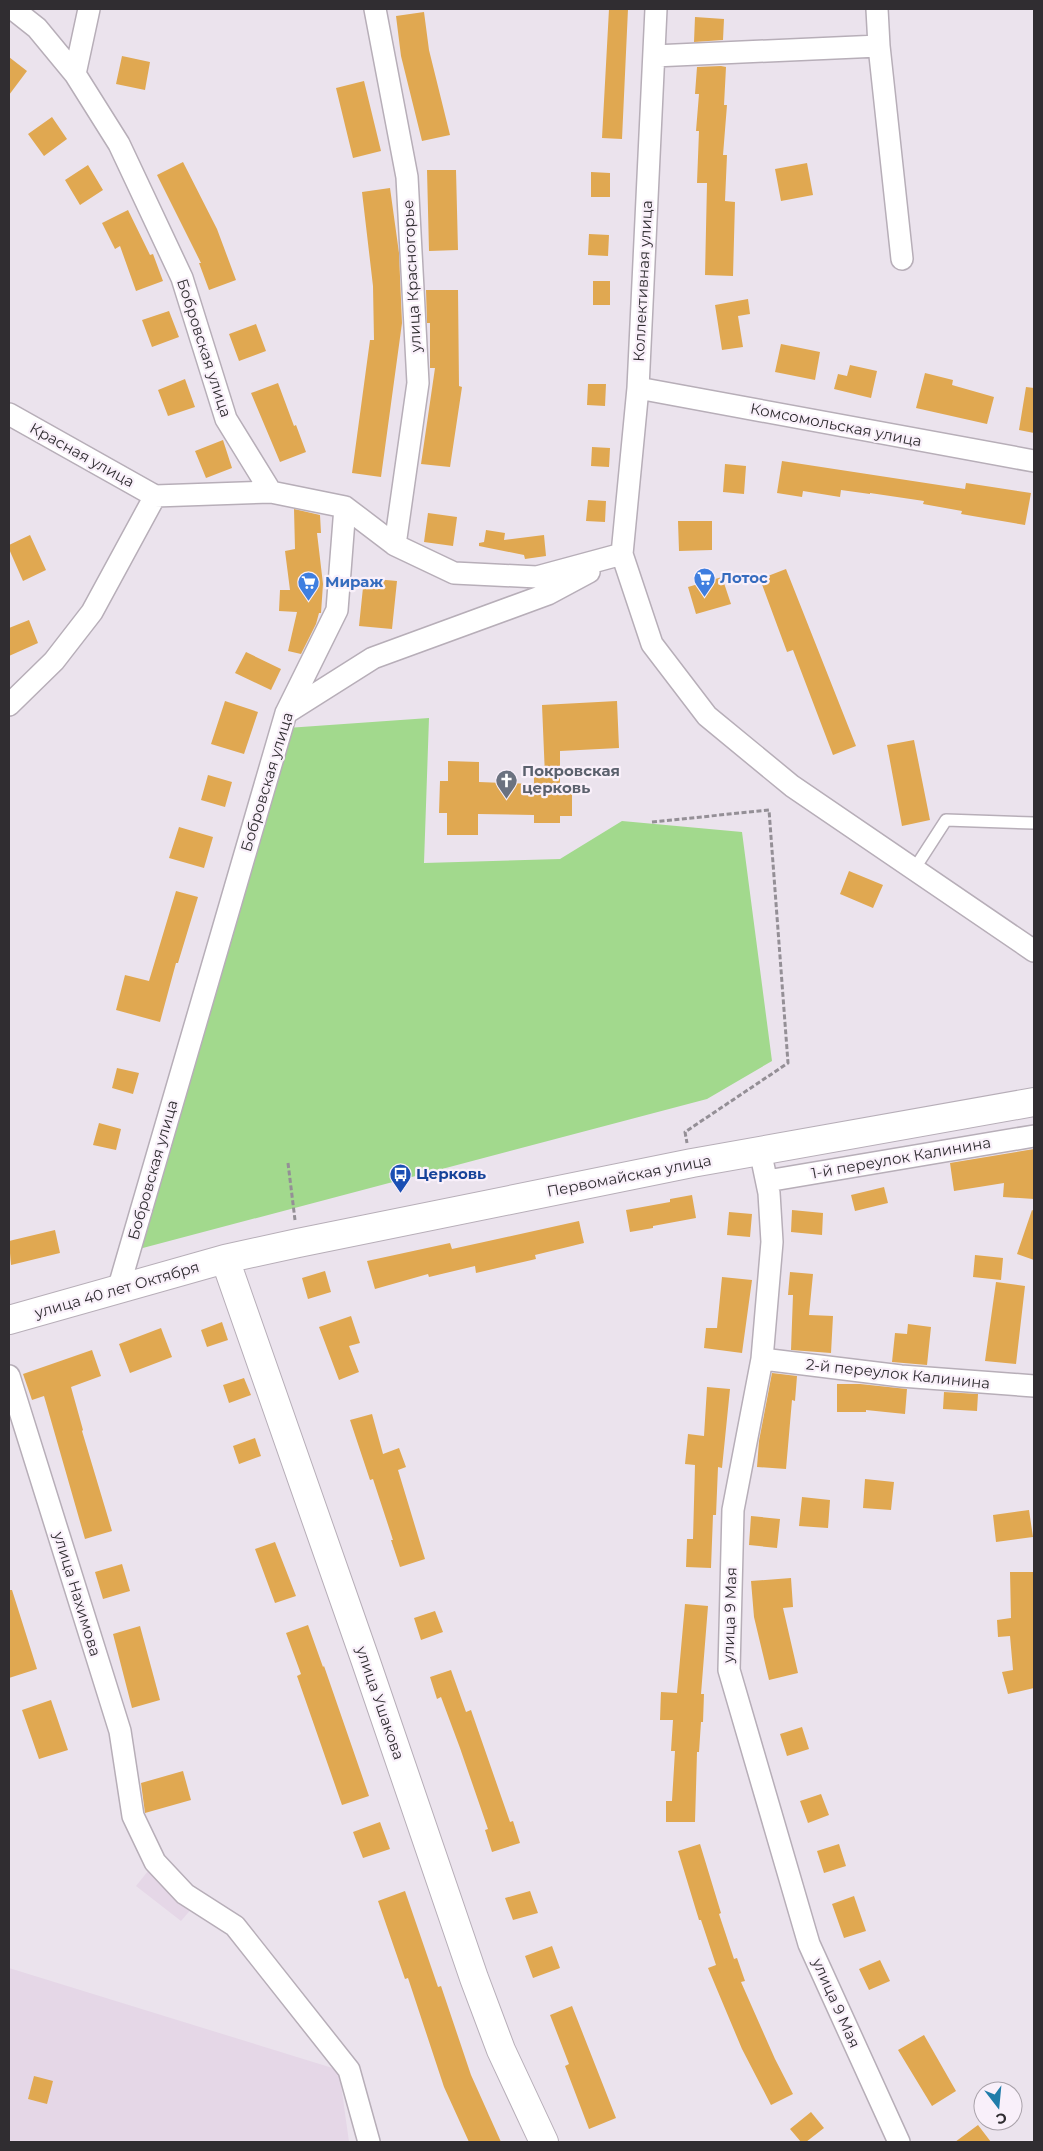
<svg xmlns="http://www.w3.org/2000/svg" width="1043" height="2151" viewBox="0 0 1043 2151" font-family="Montserrat,sans-serif">
<style>
.built{fill:#e5d7e7}
.green{fill:#a2d98d}
.building{fill:#e0a851}
.lines{fill:none;stroke-linecap:round;stroke-linejoin:round}
.service-casing{stroke:#b7aeb8;stroke-width:14}
.minor-casing{stroke:#b7aeb8;stroke-width:24}
.secondary-casing{stroke:#b7aeb8;stroke-width:30}
.path{stroke:#948f96;stroke-width:3;stroke-dasharray:5 2.5;stroke-linecap:butt}
.service{stroke:#fff;stroke-width:11}
.minor{stroke:#fff;stroke-width:21}
.secondary{stroke:#fff;stroke-width:28}
.labels{text-anchor:middle;stroke-width:4.5;stroke-linejoin:round;paint-order:stroke}
.street-label{font-size:15px;fill:#302d31;stroke:#f9f0fa}
.shop-label{font-size:15px;font-weight:bold;fill:#366cbe;stroke:#f9f0fa;text-anchor:start}
.worship-label{font-size:15px;font-weight:bold;fill:#5b616d;stroke:#f9f0fa;text-anchor:start}
.transit-label{font-size:15px;font-weight:bold;fill:#164399;stroke:#f9f0fa;text-anchor:start}
</style>
<rect width="100%" height="100%" fill="#ebe3ed"/>
<path class="built" d="M148 1871 193 1907 181 1921 136 1886Z
M9 1968 339 2070 349 2142H9Z"/>
<path class="green" d="M429 718 424 863 560 859 622 821 742 832 772 1061 707 1099 139 1249 287 728Z"/>
<path class="building" d="M609 9H628L622 139 602 138Z
M424 12 429 50 450 135 422 141 401 56 396 16Z
M695 17 724 19 723 40 694 42Z
M122 56 150 62 145 90 116 84Z
M9 57 27 71 9 95Z
M721 66 726 67 724 105H727L723 155H727L725 201 735 202 733 276 705 275 707 183H697L699 131H696L699 94H695L697 67Z
M364 81 381 151 353 158 336 88Z
M52 117 67 139 44 156 28 134Z
M183 162 217 229 236 280 209 290 199 263H201L157 175Z
M807 163 813 195 781 201 775 169Z
M88 165 103 190 80 205 65 180Z
M427 170H456L458 250 429 251Z
M591 172 610 173V197H591Z
M390 188 399 253 402 323 381 477 352 473 370 340H374L373 286 362 192Z
M128 210 150 255 153 254 163 281 136 291 120 246 115 249 102 223Z
M589 234 609 235 608 256 588 255Z
M593 281H610V305H593Z
M426 290H458L459 386 462 387 450 467 421 464 435 368H430V323H427Z
M748 299 750 314 738 316 743 347 722 350 715 305Z
M169 311 179 337 152 347 142 320Z
M256 324 266 351 239 361 229 334Z
M781 344 820 352 815 380 775 372Z
M850 365 877 371 871 398 834 389 838 374 847 376Z
M925 373 953 380 952 385 994 397 987 424 916 408Z
M185 379 195 407 168 416 158 390Z
M278 383 294 426 296 425 306 452 280 462 251 393Z
M588 384H606L605 406 587 405Z
M1026 387 1034 388V433L1019 430Z
M223 440 232 468 206 478 195 451Z
M592 447 610 448 609 467 591 466Z
M782 461 965 489 966 483 1031 493 1025 525 961 514 962 511 923 504 924 501 870 493V494L841 490 840 497 803 491 802 497 777 493Z
M725 464 746 466 744 494 723 492Z
M588 500 606 501 605 522 586 521Z
M294 509 320 515 321 533H317L323 584 321 613H319L316 624 301 654 288 651 297 612 279 611 280 590H290L285 551 295 549Z
M428 513 457 517 453 546 424 542Z
M678 521H712V550L679 551Z
M486 530 505 533 504 540 544 535 546 556 525 559 524 555 479 546V543L484 542Z
M30 535 46 570 23 581 9 549V545Z
M786 569 856 746 833 755 793 650 787 652 760 579Z
M722 577 731 604 696 614 688 587Z
M364 578 397 581 392 629 359 626Z
M29 620 38 643 9 656V628Z
M246 652 281 669 271 690 235 673Z
M225 701 258 712 244 754 211 744Z
M617 701 619 748 560 751V784H572V816H560V823H534V815L478 814V835H447V813H439L440 781H448V761L479 762V782L534 784V776H545L542 705Z
M914 740 930 820 902 826 887 745Z
M208 775 232 782 225 807 201 800Z
M179 827 213 837 204 868 169 858Z
M849 871 883 885 873 908 840 894Z
M176 891 198 897 178 963H176L160 1022 116 1010 125 975 149 981Z
M117 1068 139 1073 133 1094 112 1088Z
M99 1123 121 1129 116 1150 93 1145Z
M1034 1149V1199L1003 1197 1004 1183 954 1191 950 1163Z
M884 1187 888 1203 855 1211 851 1195Z
M692 1195 696 1218 653 1226V1228L630 1232 626 1210 670 1202V1199Z
M792 1210 823 1213 822 1235 791 1232Z
M1032 1210 1034 1211V1260L1017 1254Z
M729 1212 752 1214 750 1237 727 1235Z
M579 1221 584 1243 535 1255 536 1259 476 1273 475 1266 429 1277 428 1274 375 1289 367 1261 450 1243 452 1249Z
M55 1230 60 1253 11 1265 9 1241Z
M975 1255 1003 1258 1001 1280 973 1277Z
M325 1271 331 1292 308 1299 302 1278Z
M790 1272 813 1274 809 1315 833 1316 831 1353 791 1350 793 1295H788Z
M722 1277 752 1280 742 1353 704 1348 706 1328H717Z
M996 1282 1025 1286 1016 1364 985 1361Z
M351 1316 360 1343 349 1346 359 1372 339 1380 319 1327Z
M222 1322 228 1340 207 1347 201 1330Z
M908 1324 931 1327 927 1365 892 1362 895 1333 907 1334Z
M161 1328 172 1357 130 1373 119 1344Z
M92 1350 101 1376 71 1387 83 1430 82 1431 112 1531 85 1539 44 1396 32 1400 23 1374Z
M772 1373 797 1376 795 1401 792 1400 786 1469 757 1467 759 1441Z
M244 1378 251 1395 229 1403 223 1385Z
M837 1384H860L907 1389 905 1414 866 1410V1412H837Z
M707 1387 730 1389 722 1468 718 1467 716 1515H713L711 1568 686 1567 687 1539H693L695 1465 685 1464 688 1434 704 1436Z
M944 1392 978 1394 977 1411 943 1409Z
M372 1414 383 1454 399 1448 406 1467 398 1470 425 1559 400 1567 391 1540H393L373 1479 370 1480 350 1420Z
M255 1438 261 1456 239 1464 233 1446Z
M865 1479 894 1482 891 1510 863 1508Z
M802 1497 830 1500 828 1528 799 1526Z
M1029 1510 1033 1537 996 1542 993 1515Z
M751 1516 780 1519 777 1548 749 1545Z
M275 1542 296 1596 275 1603 255 1549Z
M122 1564 130 1591 103 1599 95 1572Z
M1010 1572H1034V1688L1008 1694 1002 1672 1013 1670 1010 1636 998 1637 997 1620 1011 1618Z
M791 1578 793 1607 783 1608 798 1673 769 1680 754 1617 751 1581Z
M9 1590H12L37 1669 9 1678Z
M685 1604 708 1606 701 1694H704L703 1722H701L699 1752H697L695 1822H666V1801H672L675 1751H671L673 1720H660L661 1692 677 1693Z
M435 1611 443 1632 421 1640 414 1618Z
M308 1625 323 1667 324 1666 369 1796 342 1805 297 1676 301 1674 286 1633Z
M140 1626 160 1700 132 1708 113 1634Z
M451 1670 466 1712 471 1710 510 1822 513 1821 520 1843 492 1852 485 1830 488 1829 460 1748 441 1697 437 1699 430 1677Z
M51 1700 68 1750 39 1759 22 1710Z
M802 1727 809 1749 787 1756 780 1734Z
M183 1771 191 1800 145 1813 141 1783Z
M821 1794 829 1815 808 1823 800 1801Z
M380 1822 390 1849 363 1858 353 1832Z
M700 1844 721 1913 719 1914 734 1959 737 1958 745 1981 741 1982 775 2059 793 2094 771 2105 742 2049 708 1968 716 1965 701 1920H699L678 1851Z
M839 1844 846 1866 824 1873 817 1851Z
M405 1891 438 1987 441 1986 471 2075 501 2142H469L444 2087 408 1978 405 1979 378 1901Z
M530 1891 538 1913 513 1920 505 1898Z
M854 1896 866 1931 844 1938 832 1904Z
M552 1946 560 1968 533 1978 525 1956Z
M880 1960 890 1981 869 1990 859 1969Z
M572 2006 616 2118 589 2129 565 2066 569 2064 550 2015Z
M924 2035 956 2091 932 2106 898 2050Z
M34 2076 53 2081 47 2104 28 2099Z
M811 2112 824 2128 806 2142H801L790 2129Z
M978 2125 991 2142H955Z"/>
<g class="lines">
<defs>
<path id="service" d="M915 868 946 820 1034 823"/>
<path id="minor" d="M13 9 37 28 75 74 119 144 182 278 226 419 271 492 345 507 395 545
M375 9 407 177 418 383 395 545 454 573 537 577 622 554
M656 9 638 388 622 554 652 644 707 716 792 786 1034 951
M877 9 879 46 902 259
M654 56 879 46
M75 74 89 9
M638 388 1034 461
M9 414 155 496
M9 705 54 661 92 612 155 496 271 492
M286 713 373 658 548 594 589 572
M760 1150 769 1193 772 1242 762 1359 733 1510 729 1670 809 1944 899 2142
M767 1181 1034 1136
M118 1290 286 713 337 610 345 507
M762 1359 901 1376 1034 1386
M9 1376 120 1731 133 1816 155 1862 185 1894 235 1926 349 2070 369 2142"/>
<path id="secondary" d="M225 1259 365 1659 474 1978 501 2050 544 2142
M9 1320 225 1259 298 1243 692 1163 1034 1102"/>
</defs>
<use href="#service" class="service-casing"/>
<use href="#minor" class="minor-casing"/>
<use href="#secondary" class="secondary-casing"/>
<path class="path" d="M652 822 769 810 788 1063 685 1132 687 1143
M288 1163 295 1220"/>
<use href="#service" class="service"/>
<use href="#minor" class="minor"/>
<use href="#secondary" class="secondary"/>
</g>
<defs>
<symbol id="supermarket-pin" viewBox="-11 -11 22 30"><path d="M0 17L-7.5 6A9.5 9.5 0 1 1 7.5 6Z" fill="#3f7fe0" stroke="#f9f0fa"/><path d="M-6-5.5h2.5l.6 2H6L4.5 2H-2.5L-4.4-4H-6ZM-1.5 3.2a1.3 1.3 0 1 0 .1 0ZM3 3.2a1.3 1.3 0 1 0 .1 0Z" fill="#fff"/></symbol>
<symbol id="church-pin" viewBox="-11 -11 22 30"><path d="M0 17L-7.5 6A9.5 9.5 0 1 1 7.5 6Z" fill="#6b7280" stroke="#f9f0fa"/><path d="M-1.2-6h2.4v3.5h3.3v2.4h-3.3V6h-2.4V-.1h-3.3v-2.4h3.3Z" fill="#fff"/></symbol>
<symbol id="bus-pin" viewBox="-11 -11 22 30"><path d="M0 17L-7.5 6A9.5 9.5 0 1 1 7.5 6Z" fill="#1a4fb4" stroke="#f9f0fa"/><path d="M-5-6H5V4H4V6H2V4H-2V6H-4V4H-5ZM-3.5-4V0h7V-4ZM-3.5 1.2v1.5H-2V1.2ZM2 1.2v1.5H3.5V1.2Z" fill="#fff"/></symbol>
</defs>
<g fill-rule="evenodd">
<use href="#supermarket-pin" x="692" y="566" width="25" height="34"/>
<use href="#supermarket-pin" x="296" y="570" width="25" height="34"/>
<use href="#church-pin" x="494" y="768" width="25" height="34"/>
<use href="#bus-pin" x="388" y="1162" width="25" height="34"/>
</g>
<g class="labels">
<g class="street-label">
<text transform="translate(412 276) rotate(-93)" y="5">улица Красногорье</text>
<text transform="translate(643 281) rotate(-87)" y="5">Коллективная улица</text>
<text transform="translate(204 348) rotate(72)" y="5">Бобровская улица</text>
<text transform="translate(836 425) rotate(11)" y="5">Комсомольская улица</text>
<text transform="translate(82 455) rotate(29)" y="5">Красная улица</text>
<text transform="translate(267 782) rotate(-73)" y="5">Бобровская улица</text>
<text transform="translate(901 1158) rotate(-10)" y="5">1-й переулок Калинина</text>
<text transform="translate(153 1170) rotate(-74)" y="5">Бобровская улица</text>
<text transform="translate(629 1176) rotate(-11)" y="5">Первомайская улица</text>
<text transform="translate(117 1290) rotate(-16)" y="5">улица 40 лет Октября</text>
<text transform="translate(898 1374) rotate(6)" y="5">2-й переулок Калинина</text>
<text transform="translate(77 1594) rotate(73)" y="5">улица Нахимова</text>
<text transform="translate(730 1615) rotate(-88)" y="5">улица 9 Мая</text>
<text transform="translate(380 1703) rotate(71)" y="5">улица Ушакова</text>
<text transform="translate(836 2003) rotate(66)" y="5">улица 9 Мая</text>
</g>
<g class="shop-label">
<text x="720" y="583">Лотос</text>
<text x="325" y="587">Мираж</text>
</g>
<g class="worship-label">
<text x="522" y="776">Покровская<tspan x="522" dy="17">церковь</tspan></text>
</g>
<g class="transit-label">
<text x="416" y="1179">Церковь</text>
</g>
</g>
<rect width="1043" height="2151" fill="none" stroke="#302d31" stroke-width="20"/>
<g transform="translate(998 2106) rotate(164)"><circle r="24" fill="#f9f0fa" stroke="#a9a2aa"/>
<path d="M0-4L9 19L0 12L-9 19Z" fill="#207daa"/>
<text y="-8" font-size="14" font-weight="bold" text-anchor="middle" fill="#302d31">С</text>
</g>
</svg>
